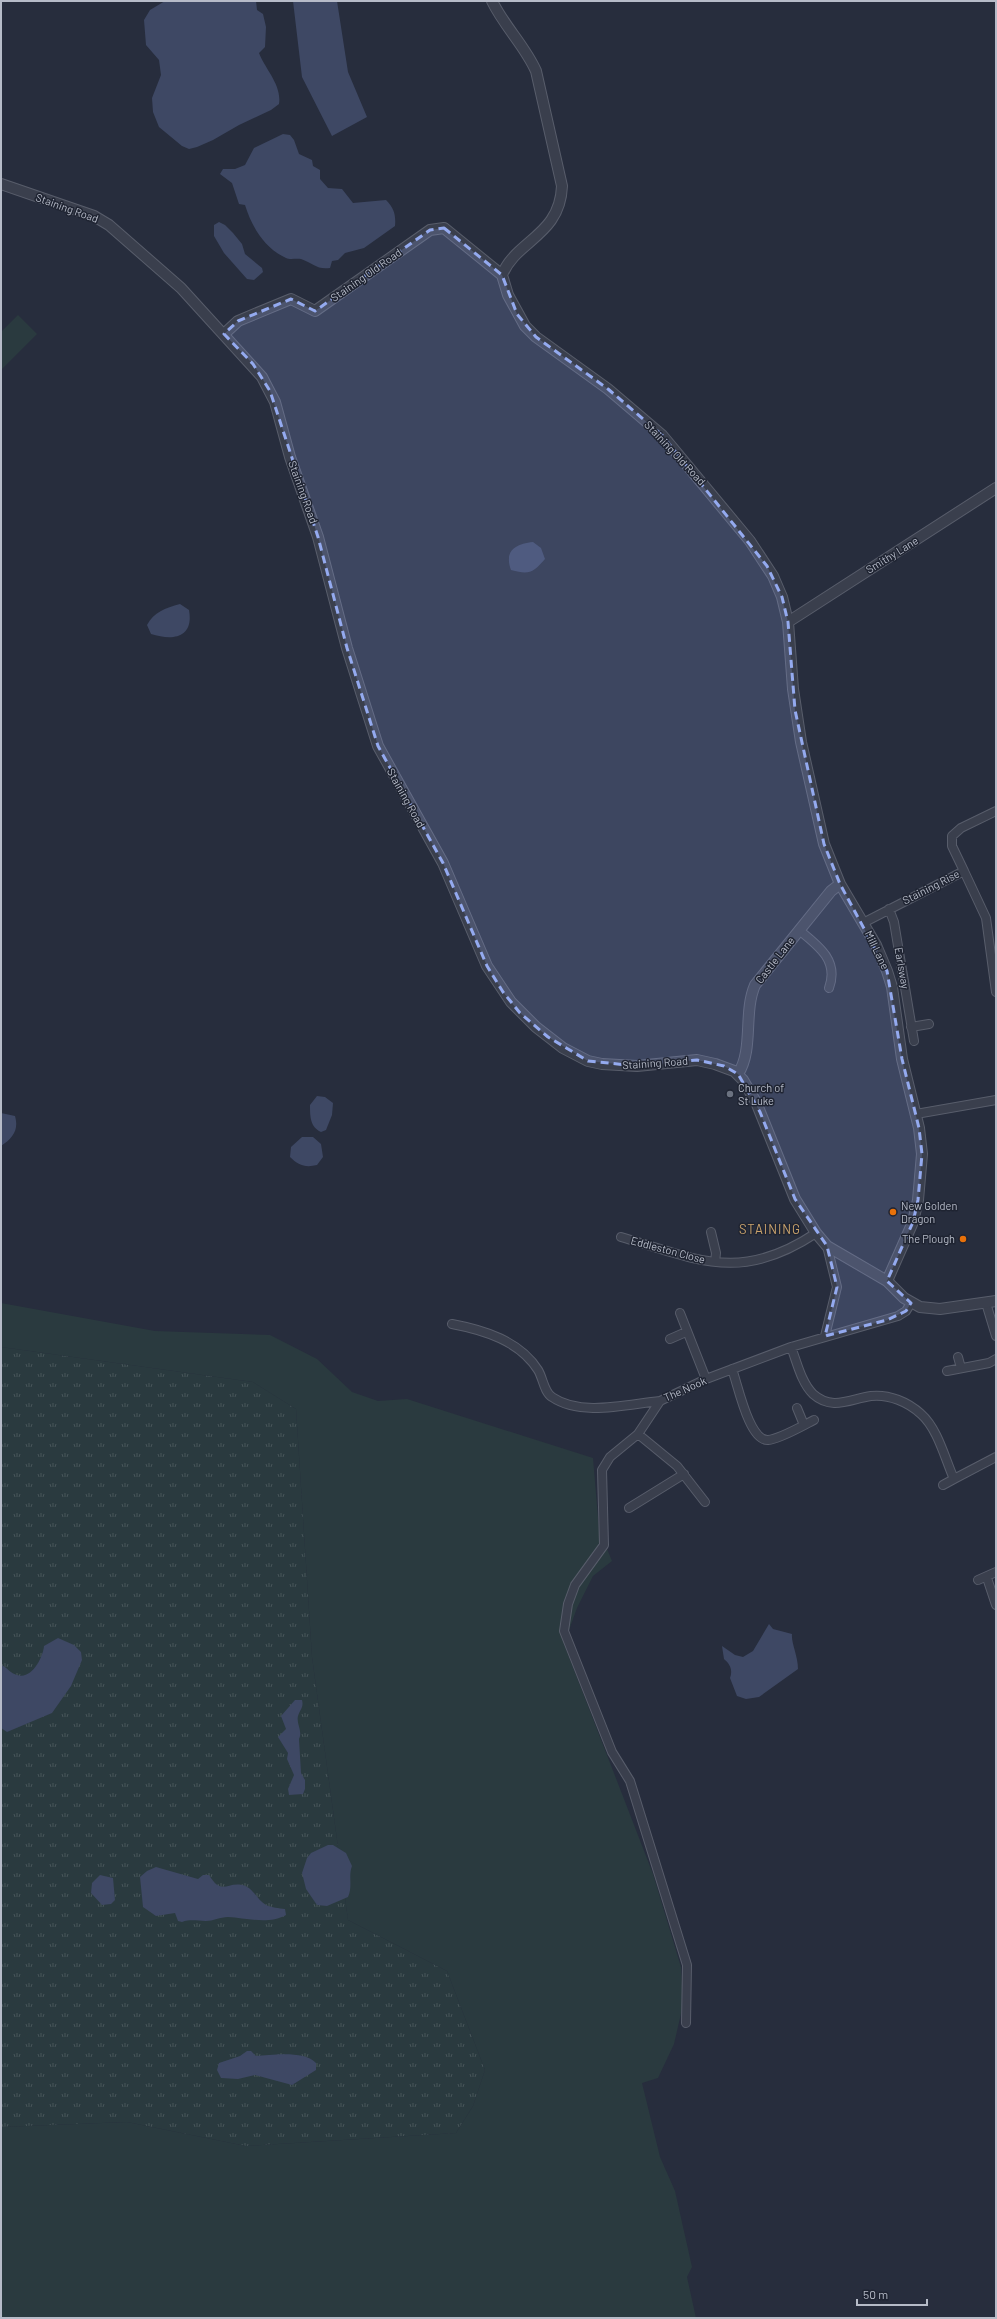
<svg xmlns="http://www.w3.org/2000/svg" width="997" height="2319" viewBox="0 0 997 2319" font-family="Barlow,sans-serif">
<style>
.grass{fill:url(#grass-tufts)}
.park{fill:#2a3a3f}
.water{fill:#3e4864}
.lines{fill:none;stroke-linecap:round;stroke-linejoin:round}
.minor-casing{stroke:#585d6b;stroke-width:10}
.tertiary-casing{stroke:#585d6b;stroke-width:12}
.minor{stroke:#3a3f4d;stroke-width:8}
.tertiary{stroke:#3a3f4d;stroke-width:10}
.marked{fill:#94aaef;fill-opacity:0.2;stroke:#94aaef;stroke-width:3;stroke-dasharray:8 5;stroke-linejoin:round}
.worship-dot{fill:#6b7280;stroke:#1f2432;stroke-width:1.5}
.food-dot{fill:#e8710a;stroke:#1f2432;stroke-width:1.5}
.labels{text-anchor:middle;stroke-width:3;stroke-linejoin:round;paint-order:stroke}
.street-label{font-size:11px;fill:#b6bbc8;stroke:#1f2432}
.poi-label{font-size:11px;fill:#b6bbc8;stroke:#1f2432;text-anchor:start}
.quarter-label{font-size:13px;letter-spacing:1px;fill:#cca46d;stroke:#1f2432}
</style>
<defs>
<pattern id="grass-tufts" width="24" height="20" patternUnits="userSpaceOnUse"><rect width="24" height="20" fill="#2a3a3f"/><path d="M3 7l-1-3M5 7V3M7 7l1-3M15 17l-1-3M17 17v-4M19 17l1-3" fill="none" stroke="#475559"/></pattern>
</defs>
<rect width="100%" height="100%" fill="#272d3d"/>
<path class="grass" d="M1 1347 253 1382 296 1409 312 1657 348 1920 447 1971 485 2070 473 2106 456 2133 246 2146 127 2122 1 2127Z"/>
<path class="park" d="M18 315 37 334 1 370V332Z
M1 1303 155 1331 270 1335 317 1359 352 1392 378 1401 407 1399 593 1458 599 1529 612 1561 593 1576 577 1608 564 1644 653 1874 681 1967 683 2005 674 2044 658 2078 642 2083 660 2157 675 2191 692 2267 687 2277 696 2318H1V2127L127 2122 246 2146 456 2133 473 2106 485 2070 447 1971 348 1920 312 1657 296 1409 253 1382 1 1347Z"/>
<path class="water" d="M165 1H256L257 10 263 14 266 27 265 47 259 53C265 69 282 85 279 104L271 110 239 125 213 140 197 147 189 149 182 146 159 127 153 112 152 98 161 75 159 60 146 45 144 20 150 10Z
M293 1H337L348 72 367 117 332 136 302 77Z
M283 134 290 135 294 140 299 154 312 160 313 166 320 170V179L328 188 342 189 353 203 386 200C394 208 396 215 395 226L364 248 345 253 338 260 332 261 330 268C317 270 313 263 301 259 296 258 290 260 286 258 264 248 252 227 245 205L239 204 232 183 220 174 223 169H235L245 165 254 148Z
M219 222 225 225 233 233 242 244 245 254 262 268 263 272 254 280 247 279 224 253 214 236V225Z
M533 542 541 548 545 559C533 573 529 575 511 570 504 551 515 544 533 542Z
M180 604 189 610C194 638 173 641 151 634L147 625C154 612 165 608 180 604Z
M317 1096 325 1097 333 1103 332 1115 326 1130 321 1132C310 1127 310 1116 310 1105Z
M1 1113 15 1116C19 1130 13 1138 1 1146Z
M302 1137H313L321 1144 323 1157 317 1165C305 1168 298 1165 290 1157L291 1147Z
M769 1624 773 1629 792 1634C791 1643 798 1656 798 1669L759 1697 746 1699 737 1696 730 1678C733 1670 730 1664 724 1659L722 1646 735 1655 743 1657 753 1651Z
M58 1638 74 1645 81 1652 82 1660 71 1686 52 1713 7 1732 1 1728V1665C7 1667 11 1674 17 1675 32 1680 43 1657 44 1646Z
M295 1700H302C304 1707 300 1710 298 1716 296 1724 303 1731 299 1739L301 1773 305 1780V1789L303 1794 289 1795 288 1789 294 1775 287 1759 288 1753 278 1737 286 1729 281 1716Z
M328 1845H333L346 1853 352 1866C348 1876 353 1886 348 1897L327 1906 317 1905 306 1889 302 1873 307 1858 311 1853Z
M156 1867 198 1879 203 1875H209C222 1896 226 1882 242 1885 253 1887 257 1900 266 1905 272 1908 279 1908 285 1909L286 1915C268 1925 247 1918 228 1917 220 1917 213 1921 206 1921 197 1921 191 1919 182 1922L178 1921 175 1913 156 1916 143 1907 140 1877 147 1871Z
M100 1875 113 1878 115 1900 111 1904 102 1905 91 1893 92 1883Z
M247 2051H251L256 2056C271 2055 305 2050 316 2063V2070L292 2085 255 2075 238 2079 221 2078 217 2070 219 2063 240 2056Z"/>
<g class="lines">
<defs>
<path id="minor" d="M964 871 986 918 996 992
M889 909 894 922 914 1041
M863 923 964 871 952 846V836L961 828 996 811
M799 930C819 946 839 961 829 988
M911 1027 929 1024
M916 1114 996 1100
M711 1232 716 1253 715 1262
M621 1237C699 1260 741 1283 816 1233
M986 1303 996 1336
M680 1313 706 1379
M452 1324C484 1330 520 1341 538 1370 543 1378 544 1392 552 1397 581 1417 628 1404 660 1401
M825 1336 837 1287 827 1246
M670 1339 686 1332
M791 1347C797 1362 801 1382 813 1394 832 1411 850 1399 871 1396 889 1394 908 1402 921 1414 938 1429 945 1459 954 1479L996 1457
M958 1357 961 1368
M732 1369C738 1385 749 1441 768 1440 780 1439 802 1426 814 1420
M947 1371 989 1363 996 1359
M797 1408 804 1425
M638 1434 677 1466 705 1502
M943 1485 954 1479
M629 1508 684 1474
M987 1578 996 1605
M978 1580 996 1572
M686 2023 687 1965 630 1781 612 1752 564 1631 568 1604 575 1585 604 1545 602 1470 610 1457 638 1434 660 1401 706 1379 791 1347 898 1316 906 1311 911 1303"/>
<path id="tertiary" d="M492 1C504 26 525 46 536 71L562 186C560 236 516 240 502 275L508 295 525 326 536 337 608 389 662 435 750 541 773 576 782 597 788 622 793 689 801 742 824 844 840 884 876 945 887 971 892 987 902 1059 919 1128 922 1154 918 1200 913 1222 887 1281
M1 184 94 216 109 225 181 288 262 377 275 402 290 457 318 537 347 648 378 746 443 863 487 966 511 1002 536 1027 563 1048 588 1061 602 1064 637 1066 697 1060 715 1064 734 1071 743 1080 756 1102 795 1199 816 1233 827 1246 887 1281 904 1298 920 1307 940 1309 996 1301
M224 334 238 321 291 299 315 311 430 230 444 228 502 275
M788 622 996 488
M738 1074C754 1049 743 1013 755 985L831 891 840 884"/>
</defs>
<use href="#minor" class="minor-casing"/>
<use href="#tertiary" class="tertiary-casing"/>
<use href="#minor" class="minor"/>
<use href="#tertiary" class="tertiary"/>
</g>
<path class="marked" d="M444 228 502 275 517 314 536 337 608 389 662 435 767 566 782 597 788 622 795 710 824 844 840 884 887 971 902 1059 919 1128 922 1154 918 1200 913 1222 887 1281 911 1303 906 1311 887 1320 825 1336 837 1287 827 1246 795 1199 760 1112 738 1074 724 1066 697 1060 637 1066 588 1061 548 1037 520 1013 503 992 487 966 443 863 378 746 347 648 318 537 270 391 253 364 224 334 238 321 291 299 315 311 430 230Z"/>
<circle class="worship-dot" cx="730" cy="1094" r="4"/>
<g class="food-dot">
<circle cx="893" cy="1212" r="4"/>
<circle cx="963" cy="1239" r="4"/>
</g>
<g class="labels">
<g class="street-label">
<text transform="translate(67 208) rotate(20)" y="4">Staining Road</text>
<text transform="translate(366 275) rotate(-35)" y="4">Staining Old Road</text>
<text transform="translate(675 453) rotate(47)" y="4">Staining Old Road</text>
<text transform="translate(303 492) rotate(70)" y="4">Staining Road</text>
<text transform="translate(892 555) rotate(-32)" y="4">Smithy Lane</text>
<text transform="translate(406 798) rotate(61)" y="4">Staining Road</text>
<text transform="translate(931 887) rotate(-27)" y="4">Staining Rise</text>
<text transform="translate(877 950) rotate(64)" y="4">Mill Lane</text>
<text transform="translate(775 960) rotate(-52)" y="4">Castle Lane</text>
<text transform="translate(902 968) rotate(80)" y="4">Earlsway</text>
<text transform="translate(655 1063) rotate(-4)" y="4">Staining Road</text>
<text transform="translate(668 1250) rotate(15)" y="4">Eddleston Close</text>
<text transform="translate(685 1389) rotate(-24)" y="4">The Nook</text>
</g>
<g class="poi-label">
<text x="738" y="1092">Church of<tspan x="738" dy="13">St Luke</tspan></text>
<text x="901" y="1210">New Golden<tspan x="901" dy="13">Dragon</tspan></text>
<text x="955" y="1243" text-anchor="end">The Plough</text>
</g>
<g class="quarter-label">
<text x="770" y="1234">STAINING</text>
</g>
</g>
<rect width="997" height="2319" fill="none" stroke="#b6bbc8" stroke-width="4"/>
<path d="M857 2299v6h70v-6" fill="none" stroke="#b6bbc8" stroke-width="2"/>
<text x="863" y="2299" font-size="12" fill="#b6bbc8" stroke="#1f2432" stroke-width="3" paint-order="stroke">50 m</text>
</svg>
